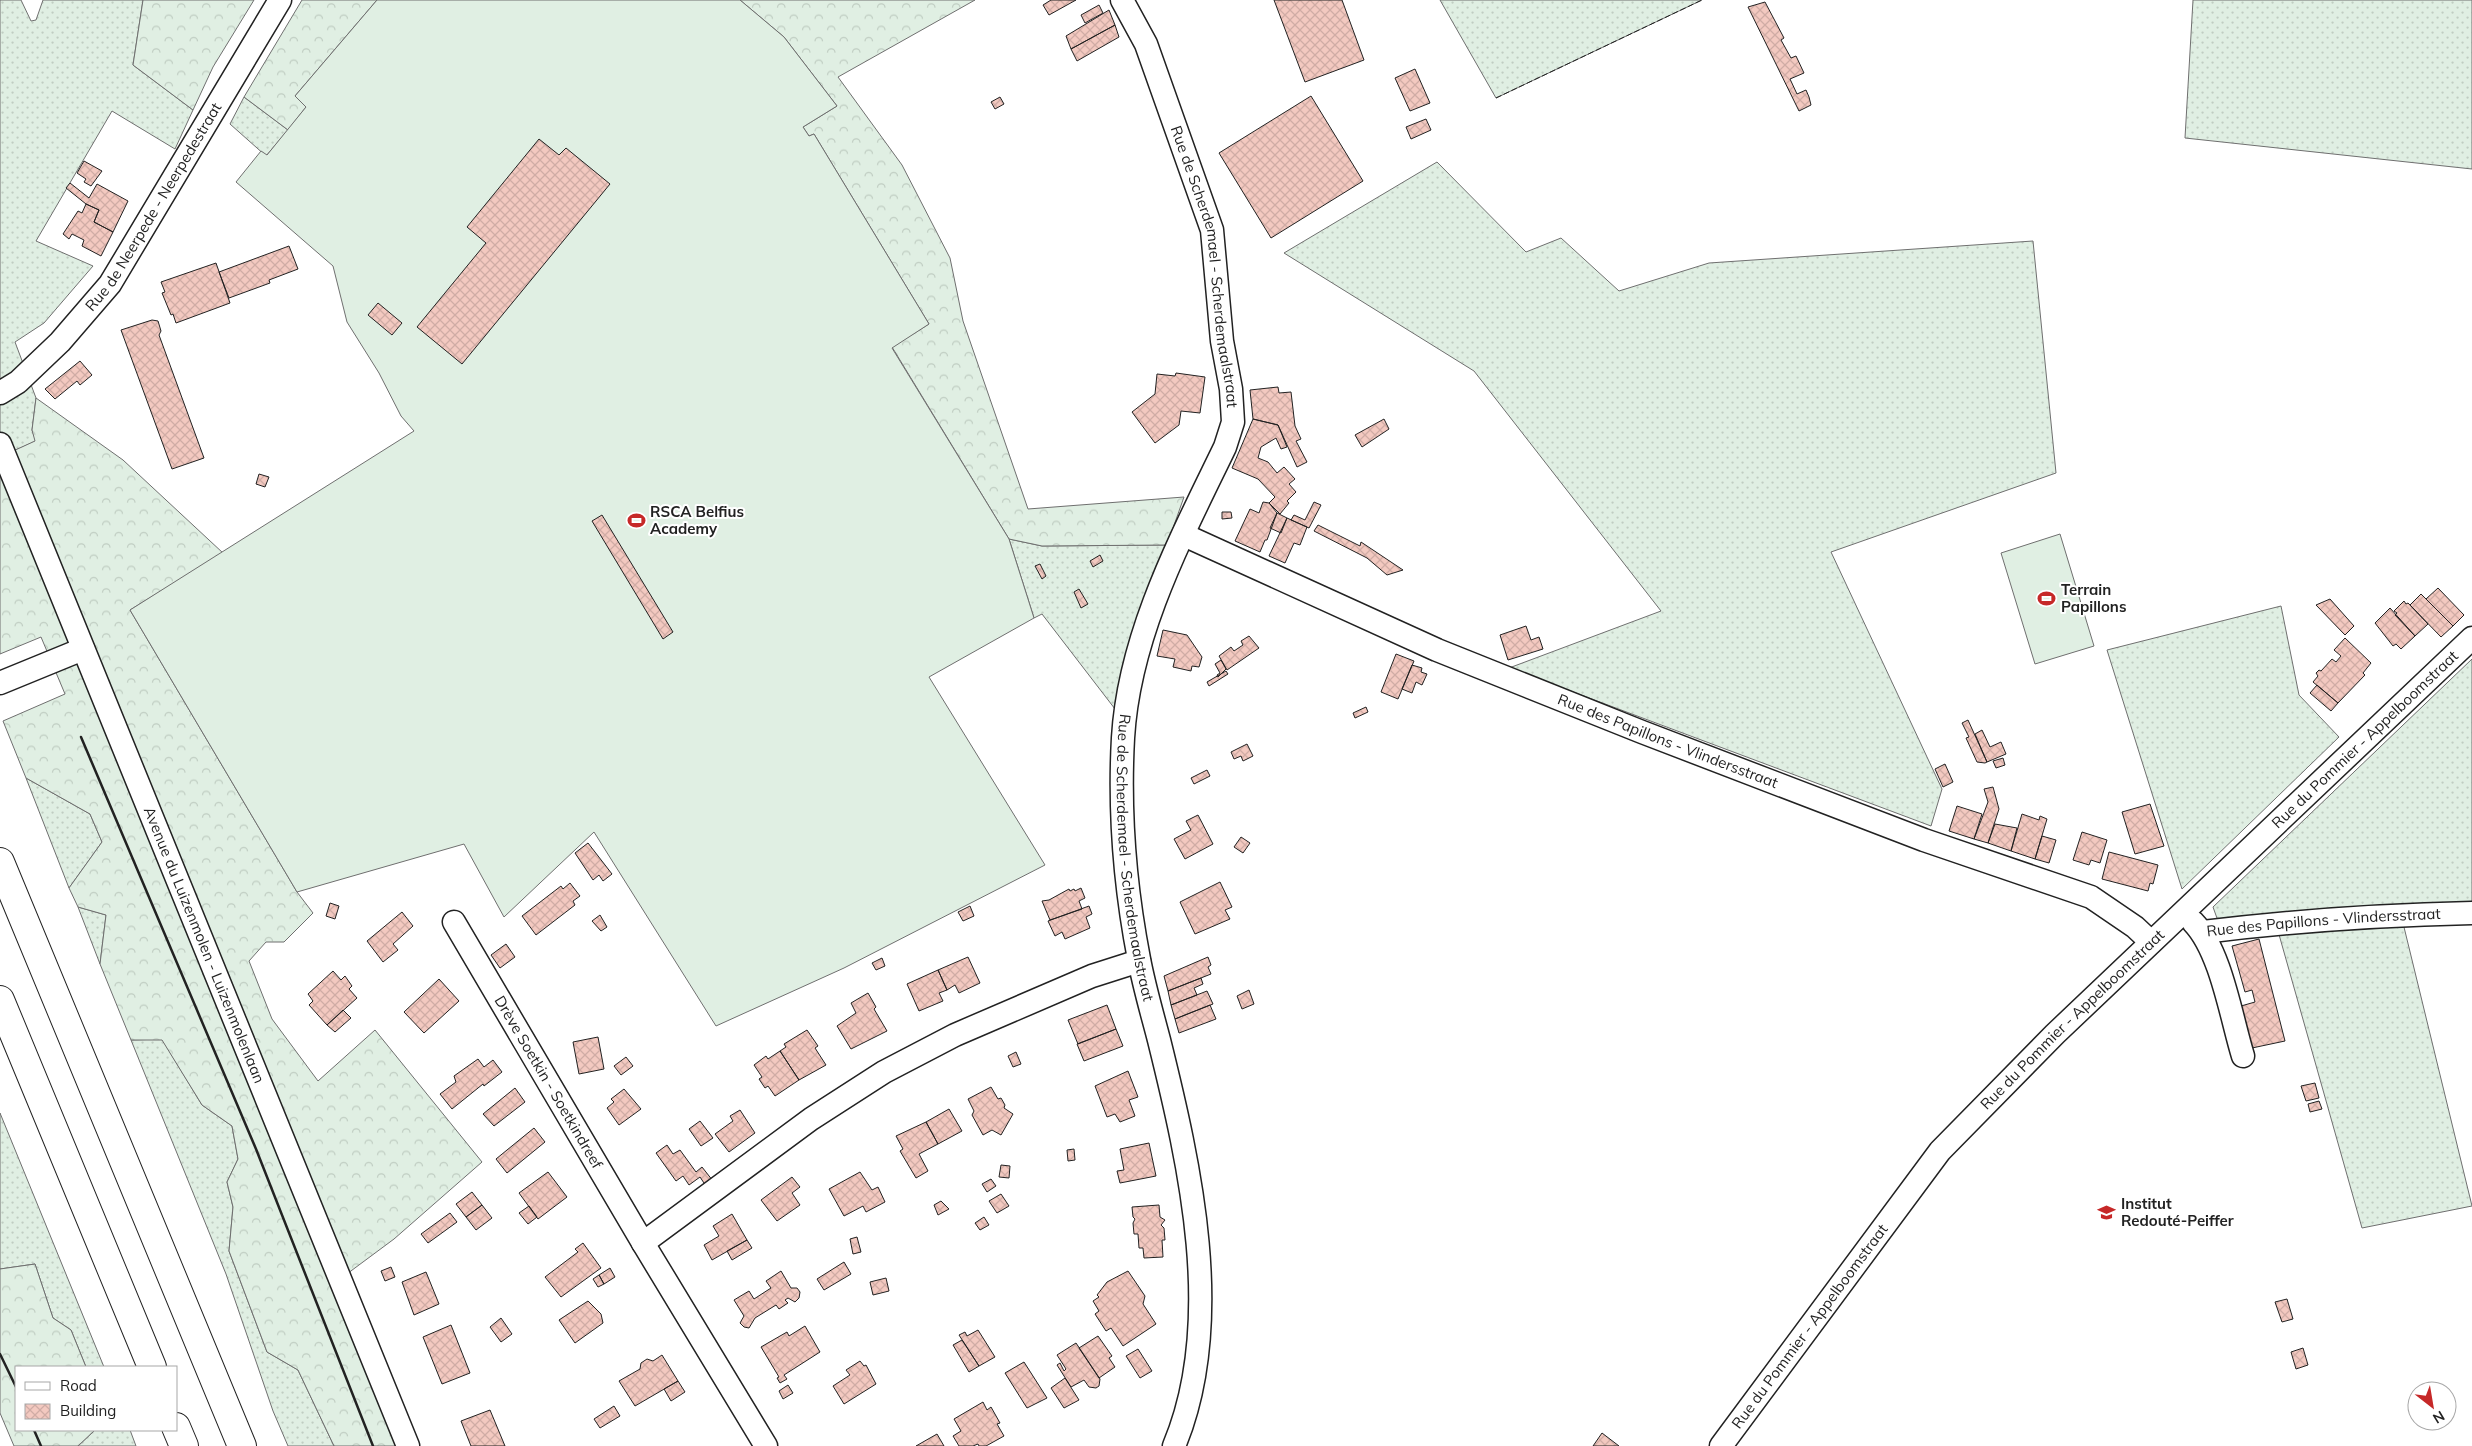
<svg xmlns="http://www.w3.org/2000/svg" width="2472" height="1446" viewBox="0 0 2472 1446" font-family="Mulish,sans-serif">
<style>
.grass{fill:url(#grass-dots);stroke:#6f6f6f}
.forest{fill:url(#forest-crowns);stroke:#6f6f6f}
.pitch{fill:#e0efe3;stroke:#6f6f6f}
.building{fill:url(#building-cross-hatch);stroke:#222}
.lines{fill:none;stroke-linecap:round;stroke-linejoin:round}
.minor-casing{stroke:#222;stroke-width:25}
.highway-casing{stroke:#222;stroke-width:30}
.minor{stroke:#fff;stroke-width:22}
.highway{stroke:#fff;stroke-width:28}
.fence{stroke:#222;stroke-width:1;stroke-dasharray:6 2.5;stroke-linecap:butt}
.wall{stroke:#222;stroke-width:2.5}
.labels{text-anchor:middle;stroke-width:4;stroke-linejoin:round;paint-order:stroke}
.street-label{font-size:15px;fill:#222;stroke:#fff}
.poi-label{font-size:15px;font-weight:bold;fill:#222;stroke:#fff;text-anchor:start}
</style>
<defs>
<pattern id="grass-dots" width="8" height="8" patternUnits="userSpaceOnUse" patternTransform="scale(1.25)"><rect width="8" height="8" fill="#e0efe3"/><path d="M2 2h.1M6 6h.1" fill="none" stroke="#c0cdc2" stroke-width="1.8" stroke-linecap="round"/></pattern>
<pattern id="forest-crowns" width="20" height="18" patternUnits="userSpaceOnUse" patternTransform="scale(1.25)"><rect width="20" height="18" fill="#e0efe3"/><path d="M2 6a3 3 0 1 1 6 0M12 15a3 3 0 1 1 6 0" fill="none" stroke="#c0cdc2"/></pattern>
<pattern id="building-cross-hatch" width="8" height="8" patternUnits="userSpaceOnUse" patternTransform="scale(1.25)"><rect width="8" height="8" fill="#f3c9c0"/><path d="M0 0l8 8M0 8l8-8" fill="none" stroke="#d0aca5"/></pattern>
</defs>
<rect width="100%" height="100%" fill="#fff"/>
<path class="grass" d="M0 0H21L31 21 36 20 43 0H143L133 65 193 110 175 149 112 111 36 241 93 266 44 323 15 342 36 398 32 430 36 441 0 457Z
M1440 0H1702L1496 98Z
M2193 0H2472V169L2185 138Z
M244 97 288 130 266 156 230 124Z
M1437 162 1526 252 1561 238 1619 291 1709 263 2033 241 2056 473 1831 552 1942 789 1931 826 1509 668 1661 611 1474 371 1284 253Z
M1009 539 1042 546 1167 545 1115 709 1042 614 1034 618Z
M2281 606 2299 695 2339 737 2182 889 2107 650Z
M2472 659V907L2218 921 2213 907Z
M26 778 90 814 102 842 69 888Z
M78 907 106 915 100 964Z
M2403 923 2472 1206 2362 1228 2278 931Z
M162 1039 202 1105 232 1126 238 1159 227 1182 233 1207 229 1251 267 1352 298 1370 334 1446H288L273 1411 226 1274 131 1040Z
M0 1113 104 1367H86L71 1330 53 1318 35 1264 0 1269Z
M95 1430H130L136 1446H78Z"/>
<path class="forest" d="M143 0H254L213 67 193 110 133 65Z
M302 0H377L295 96 306 107 288 130 244 97Z
M740 0H975L838 77 902 165 950 258 963 321 1028 509 1184 497 1167 545 1042 546 1009 539 892 347 929 324 814 134 809 136 803 127 837 106 784 37Z
M36 398 123 460 223 553 130 610 297 892 313 913 284 942H266L249 961 272 1019 318 1081 375 1030 482 1162 394 1239 332 1285 400 1446H334L298 1370 267 1352 229 1251 233 1207 227 1182 238 1159 232 1126 202 1105 162 1040H131L100 964 106 915 78 907 69 888 102 842 90 814 26 778 3 721 65 694 41 637 0 654V457L35 441 32 430Z
M35 1264 53 1318 71 1330 86 1367H16V1430H95L78 1446H14L0 1413V1269Z"/>
<path class="pitch" d="M377 0H740L784 37 837 106 803 127 809 136 814 134 929 324 892 348 1009 539 1034 618 929 677 1045 865 844 968 716 1026 594 832 504 917 464 844 297 892 130 610 414 431 401 416 379 373 347 322 333 266 236 182 261 151 267 155 306 107 295 96Z
M2060 534 2094 646 2035 664 2001 553Z"/>
<path class="building" d="M1051 0H1076L1049 15 1043 5Z
M1274 0H1342L1364 60 1305 82Z
M1765 2 1784 38 1781 40 1791 58 1796 56 1804 73 1790 79 1797 94 1806 90 1809 97 1811 105 1799 111 1748 7Z
M1099 5 1103 13 1085 23 1081 15Z
M1109 10 1115 25 1071 49 1066 36Z
M1115 25 1119 37 1077 61 1071 49Z
M1415 69 1430 103 1410 111 1395 78Z
M1311 96 1363 181 1271 238 1219 153Z
M1000 97 1004 104 995 109 991 102Z
M1426 119 1431 130 1411 139 1406 127Z
M539 139 559 155 566 148 610 184 462 364 417 327 486 243 467 227Z
M84 161 102 171 91 186 84 182 86 179 77 173Z
M70 183 89 198 97 184 128 201 113 232 94 222 99 210 86 204 66 188Z
M86 204 99 210 94 222 113 232 101 256 82 246 84 240 72 234 69 239 63 234 78 211 82 213Z
M289 246 298 269 269 280 270 283 229 298 219 272Z
M216 263 230 303 176 323 173 314 171 315 162 293 165 292 161 282Z
M378 303 402 323 392 335 368 315Z
M152 320 158 321 161 331 159 335 204 458 172 469 121 330Z
M80 361 92 375 80 385 77 381 55 399 45 389Z
M1176 373 1205 377 1200 413 1181 411 1179 425 1155 443 1132 412 1155 394 1157 374 1175 376Z
M1278 387 1279 393 1291 392 1295 426 1301 439 1296 441 1307 462 1297 467 1278 425 1253 419 1250 390Z
M1253 419 1278 425 1287 447 1281 449 1276 438 1261 447 1258 458 1268 462 1277 473 1284 467 1295 479 1289 484 1296 492 1287 501 1289 503 1280 514 1269 503 1275 497 1258 479 1232 468Z
M1384 419 1389 429 1362 447 1355 435Z
M259 474 269 477 265 487 256 484Z
M1263 502 1269 503 1277 513 1267 540H1265L1260 552 1235 541 1250 509 1259 513Z
M1314 502 1321 505 1309 528 1291 520 1294 515 1305 520Z
M1222 512H1231L1232 518 1222 519Z
M1277 513 1287 518 1281 533 1270 528Z
M602 515 673 632 663 639 592 521Z
M1287 518 1307 527 1300 545 1294 543 1285 563 1269 556Z
M1318 525 1360 546 1361 542 1403 570 1387 575 1367 558 1314 531Z
M1100 555 1103 561 1093 567 1090 561Z
M1040 564 1046 576 1042 579 1035 566Z
M2438 588 2464 615 2453 626 2426 599Z
M1079 589 1088 604 1081 608 1074 592Z
M2421 594 2453 626 2441 637 2410 605Z
M2330 599 2354 626 2345 635 2316 605Z
M2404 601 2406 604 2408 603 2428 624 2415 636 2395 615 2397 613 2394 611Z
M2390 608 2415 636 2401 649 2396 644 2393 646 2375 623Z
M1526 626 1531 640 1539 637 1543 649 1508 660 1500 635Z
M1163 630 1187 635 1202 657 1199 667 1192 666 1191 671 1173 667 1175 659 1157 656Z
M1249 636 1259 648 1227 670 1219 656 1231 647 1234 651 1243 645 1241 641Z
M2345 638 2371 663 2363 673 2365 675 2338 703 2313 682 2318 676 2316 673 2319 670 2321 671 2332 659 2336 662 2341 656 2334 650Z
M1396 654 1414 661 1398 699 1381 692Z
M1221 660 1226 669 1218 677 1217 675 1220 673 1215 664Z
M1412 665 1422 668 1421 672 1427 674 1422 685 1416 682 1412 693 1402 689Z
M1226 671 1228 674 1209 686 1207 682Z
M2317 685 2338 703 2331 711 2310 693Z
M1366 707 1368 712 1355 718 1353 713Z
M1968 720 1987 762 1985 763 1977 762 1966 738 1969 737 1962 723Z
M1982 730 1990 747 2001 742 2006 754 1987 762 1975 734Z
M1247 744 1253 756 1243 761 1241 756 1234 759 1231 752Z
M2003 758 2005 765 1996 768 1993 761Z
M1945 764 1953 782 1943 787 1935 769Z
M1207 770 1210 776 1194 784 1191 778Z
M1993 787 1999 809 1988 843 1974 839 1988 802 1984 789Z
M2150 804 2164 846 2135 854 2122 812Z
M1957 806 1982 814 1974 839 1949 831Z
M2022 814 2039 820 2040 816 2047 819 2035 859 2011 851Z
M1198 815 1213 844 1185 859 1174 839 1191 830 1186 821Z
M1995 824 2017 828 2011 851 1988 843Z
M2082 832 2107 840 2100 863 2091 860 2089 865 2073 860Z
M2042 836 2056 840 2049 863 2035 859Z
M1241 837 1250 843 1243 853 1234 847Z
M588 843 612 874 603 881 599 875 593 880 575 853Z
M2109 852 2158 865 2153 884 2150 883 2148 891 2102 879Z
M1220 882 1232 907 1225 910 1230 919 1195 934 1180 902Z
M570 883 580 896 573 901 575 905 536 935 522 916 561 886 563 889Z
M1081 888 1085 898 1079 901 1082 909 1050 920 1042 901 1049 900 1069 889 1070 891 1074 889 1075 891Z
M330 903 339 906 335 919 326 916Z
M970 906 974 916 963 921 958 912Z
M1089 906 1092 914 1086 917 1090 928 1065 939 1062 932 1055 936 1048 921Z
M402 912 413 926 393 944 398 950 383 962 367 941Z
M600 915 607 927 601 931 592 921Z
M2259 939 2285 1041 2252 1048 2241 1006 2255 1002 2252 990 2245 992 2232 946Z
M506 944 515 957 500 968 491 955Z
M968 957 980 983 959 993 955 985 947 990 938 970Z
M1208 957 1211 965 1208 967 1211 974 1168 991 1164 976Z
M882 958 885 966 876 970 872 963Z
M938 970 947 990 939 993 943 1001 919 1011 907 984Z
M333 971 341 980 345 976 352 986 349 989 357 998 327 1025 309 1005 313 1001 308 994Z
M1201 978 1203 984 1194 988 1197 995 1171 1005 1168 991Z
M439 979 459 1001 424 1033 404 1012Z
M1249 990 1254 1004 1242 1009 1237 996Z
M1207 991 1213 1004 1175 1019 1171 1005Z
M868 993 876 1007 874 1009 887 1031 851 1049 837 1026 856 1013 851 1003Z
M1107 1005 1116 1029 1078 1044 1068 1020Z
M1210 1005 1216 1019 1179 1033 1175 1019Z
M343 1010 351 1018 335 1032 327 1025Z
M1116 1029 1123 1046 1084 1061 1077 1044Z
M807 1030 818 1046 815 1048 826 1065 799 1080 780 1051 786 1047 784 1044Z
M598 1037 604 1069 579 1074 573 1042Z
M780 1051 799 1080 775 1096 768 1086 765 1088 759 1079 762 1077 754 1065 766 1056 768 1059Z
M1016 1052 1021 1064 1013 1067 1008 1056Z
M626 1057 633 1066 621 1075 614 1066Z
M478 1059 484 1067 493 1060 502 1072 484 1086 483 1084 452 1109 440 1094 456 1082 454 1076Z
M1128 1071 1138 1097 1129 1100 1135 1116 1120 1122 1115 1114 1107 1117 1095 1086Z
M2315 1083 2319 1098 2306 1101 2301 1086Z
M991 1087 998 1099 1001 1098 1005 1105 1004 1108 1013 1114 1001 1135 992 1130 983 1135 972 1115 974 1111 968 1099Z
M515 1088 525 1102 494 1126 483 1114Z
M624 1089 641 1109 619 1125 607 1108 614 1102 611 1099Z
M2319 1101 2322 1109 2310 1112 2308 1104Z
M949 1109 962 1131 938 1144 926 1122Z
M740 1110 755 1133 729 1152 715 1134 733 1121 730 1116Z
M700 1121 713 1138 701 1146 689 1129Z
M926 1122 938 1144 919 1154 928 1171 916 1178 900 1151 903 1149 896 1136Z
M534 1128 545 1142 507 1173 496 1159Z
M1149 1143 1156 1176 1120 1183 1117 1171 1124 1170 1120 1149Z
M667 1145 673 1154 680 1150 696 1172 702 1167 713 1181 706 1186 700 1177 689 1185 683 1176 676 1181 656 1153Z
M1074 1149 1075 1160 1068 1161 1067 1150Z
M1001 1165 1010 1166 1009 1178 999 1177Z
M548 1172 567 1197 538 1219 519 1193Z
M860 1172 872 1190 878 1187 885 1202 866 1212 863 1206 844 1216 829 1189Z
M792 1177 800 1187 792 1193 800 1205 777 1221 761 1200Z
M991 1179 996 1186 987 1192 982 1184Z
M472 1192 482 1205 466 1217 456 1204Z
M1001 1194 1009 1206 997 1213 989 1201Z
M941 1201 949 1209 938 1215 934 1205Z
M482 1205 492 1218 476 1230 466 1217Z
M1159 1205 1160 1217 1165 1220 1161 1225 1164 1228 1165 1240H1162L1163 1257 1144 1258 1143 1248H1139L1138 1234H1134L1133 1223 1135 1219 1133 1217 1132 1207Z
M529 1206 537 1217 528 1224 519 1213Z
M450 1213 457 1222 428 1243 421 1234Z
M732 1214 747 1240 712 1260 704 1245 719 1236 713 1226Z
M984 1217 989 1225 980 1230 975 1223Z
M857 1237 861 1252 853 1254 850 1239Z
M747 1240 752 1248 732 1260 727 1251Z
M583 1243 601 1268 561 1297 545 1277 578 1252 575 1249Z
M844 1262 851 1274 824 1290 817 1279Z
M391 1267 395 1277 385 1281 381 1271Z
M610 1268 615 1277 604 1284 599 1275Z
M781 1271 791 1288H797L800 1292 799 1298 795 1302 788 1298 785 1300 788 1303 779 1309 776 1305 755 1318 749 1328 744 1327 740 1323 744 1316 734 1300 749 1291 754 1299 771 1288 766 1281Z
M1128 1271 1145 1296 1143 1304 1156 1324 1123 1346 1111 1328 1106 1331 1095 1314 1099 1311 1093 1301 1099 1297 1097 1295 1107 1282Z
M426 1272 439 1304 414 1315 402 1282Z
M599 1275 604 1284 598 1287 593 1279Z
M886 1278 889 1291 873 1295 870 1282Z
M2287 1299 2293 1319 2282 1322 2275 1302Z
M588 1301 601 1314 603 1323 575 1343 559 1320Z
M501 1318 512 1334 501 1342 490 1327Z
M451 1325 470 1373 442 1384 423 1337Z
M805 1326 820 1352 784 1375 787 1379 780 1383 777 1378 779 1377 761 1347 787 1332 789 1336Z
M978 1330 995 1357 979 1366 959 1335 965 1332 967 1336Z
M1098 1336 1112 1356 1109 1358 1115 1367 1099 1378 1079 1348Z
M962 1340 979 1366 969 1372 953 1345Z
M1076 1343 1100 1379 1099 1386 1096 1388 1089 1387 1084 1380 1071 1387 1057 1365 1060 1363 1064 1371 1066 1369 1057 1355Z
M2303 1348 2308 1365 2296 1369 2291 1352Z
M1138 1349 1152 1371 1140 1378 1126 1356Z
M662 1355 678 1381 635 1406 619 1381 640 1369 641 1363 647 1359 653 1361Z
M860 1361 864 1366 866 1365 876 1384 844 1404 833 1386 850 1375 846 1370Z
M1024 1362 1047 1398 1027 1408 1005 1373Z
M1065 1378 1079 1400 1064 1408 1051 1388Z
M678 1381 685 1392 671 1401 664 1389Z
M788 1385 793 1393 783 1399 779 1391Z
M983 1402 987 1410 991 1407 1000 1423 997 1424 1004 1436 986 1446H979L978 1444 973 1446H959L953 1436 961 1431 954 1419Z
M614 1406 620 1416 600 1428 594 1419Z
M490 1410 505 1446H471L461 1421Z
M1602 1433 1619 1446H1593Z
M937 1434 944 1446H916Z"/>
<g class="lines">
<defs>
<g id="minor">
<path id="s1" d="M1122 0 1146 44 1212 230 1222 341 1231 389 1233 422 1225 447C1181 538 1129 635 1123 738 1119 811 1125 887 1139 959 1144 986 1152 1013 1159 1040 1190 1165 1226 1322 1174 1446"/>
<path id="s2" d="M0 393 18 382 60 342 110 284 280 0"/>
<path id="s3" d="M0 444 408 1446"/>
<path id="s4" d="M1184 535 1437 650 1642 732 1924 840 2091 897 2135 927 2151 942"/>
<path d="M0 683 83 649"/>
<path id="s5" d="M454 922 643 1243 766 1446"/>
<path d="M2193 922C2221 951 2231 1017 2243 1056"/>
<path id="s6" d="M2203 932C2292 921 2382 915 2472 913"/>
<path d="M643 1243 811 1119 884 1072 955 1035 1092 976 1139 961"/>
<path id="s7" d="M1721 1446 1940 1151 2055 1034 2472 638"/>
</g>
<path id="highway" d="M0 862 242 1446
M0 1000 152 1367
M176 1427 184 1446"/>
</defs>
<use href="#minor" class="minor-casing"/>
<use href="#highway" class="highway-casing"/>
<use href="#minor" class="minor"/>
<use href="#highway" class="highway"/>
<path class="fence" d="M1496 98 1702 0"/>
<path class="wall" d="M81 737 256 1149 373 1446
M0 1354 16 1387
M34 1430 41 1446"/>
</g>
<defs>
<symbol id="stadium-bare" viewBox="-9 -9 18 18"><path d="M0-5a6.5 5 0 1 0 0 10a6.5 5 0 1 0 0-10ZM-3.5-1.8h7v3.6h-7Z" fill="#c62828" stroke="#fff" stroke-width="2.5" paint-order="stroke"/></symbol>
<symbol id="school-bare" viewBox="-9 -9 18 18"><path d="M0-5L7-2L0 1L-7-2ZM-4 1L0 2.5L4 1V4Q0 6-4 4Z" fill="#c62828" stroke="#fff" stroke-width="2.5" paint-order="stroke"/></symbol>
</defs>
<g fill-rule="evenodd">
<use href="#stadium-bare" x="624" y="508" width="25" height="25"/>
<use href="#stadium-bare" x="2034" y="586" width="25" height="25"/>
<use href="#school-bare" x="2094" y="1200" width="25" height="25"/>
</g>
<g class="labels">
<g class="street-label">
<text dy="5" stroke="none"><textPath href="#s2" startOffset="244">Rue de Neerpede - Neerpedestraat</textPath></text>
<text dy="5" stroke="none"><textPath href="#s1" startOffset="282">Rue de Scherdemael - Scherdemaalstraat</textPath></text>
<text dy="5" stroke="none"><textPath href="#s7" startOffset="959">Rue du Pommier - Appelboomstraat</textPath></text>
<text dy="5" stroke="none"><textPath href="#s4" startOffset="526">Rue des Papillons - Vlindersstraat</textPath></text>
<text dy="5" stroke="none"><textPath href="#s1" startOffset="898">Rue de Scherdemael - Scherdemaalstraat</textPath></text>
<text dy="5" stroke="none"><textPath href="#s6" startOffset="121">Rue des Papillons - Vlindersstraat</textPath></text>
<text dy="5" stroke="none"><textPath href="#s3" startOffset="541">Avenue du Luizenmolen - Luizenmolenlaan</textPath></text>
<text dy="5" stroke="none"><textPath href="#s7" startOffset="554">Rue du Pommier - Appelboomstraat</textPath></text>
<text dy="5" stroke="none"><textPath href="#s5" startOffset="186">Drève Soetkin - Soetkindreef</textPath></text>
<text dy="5" stroke="none"><textPath href="#s7" startOffset="149">Rue du Pommier - Appelboomstraat</textPath></text>
</g>
<g class="poi-label">
<text x="650" y="517">RSCA Belfius<tspan x="650" dy="17">Academy</tspan></text>
<text x="2061" y="595">Terrain<tspan x="2061" dy="17">Papillons</tspan></text>
<text x="2121" y="1209">Institut<tspan x="2121" dy="17">Redouté-Peiffer</tspan></text>
</g>
</g>
<rect x="15" y="1366" width="162" height="65" fill="#ffffff" stroke="#a7a7a7"/>
<rect x="25" y="1382" width="25" height="8" fill="#ffffff" stroke="#a7a7a7"/>
<text x="60" y="1391" font-size="15" fill="#222222">Road</text>
<rect x="25" y="1404" width="25" height="15" fill="url(#building-cross-hatch)" stroke="#a7a7a7"/>
<text x="60" y="1416" font-size="15" fill="#222222">Building</text>
<g transform="translate(2432 1406) rotate(149)"><circle r="24" fill="#ffffff" stroke="#a7a7a7"/>
<path d="M0-4L9 19L0 12L-9 19Z" fill="#c62828"/>
<text y="-8" font-size="14" font-weight="bold" text-anchor="middle" fill="#222222">N</text>
</g>
</svg>
